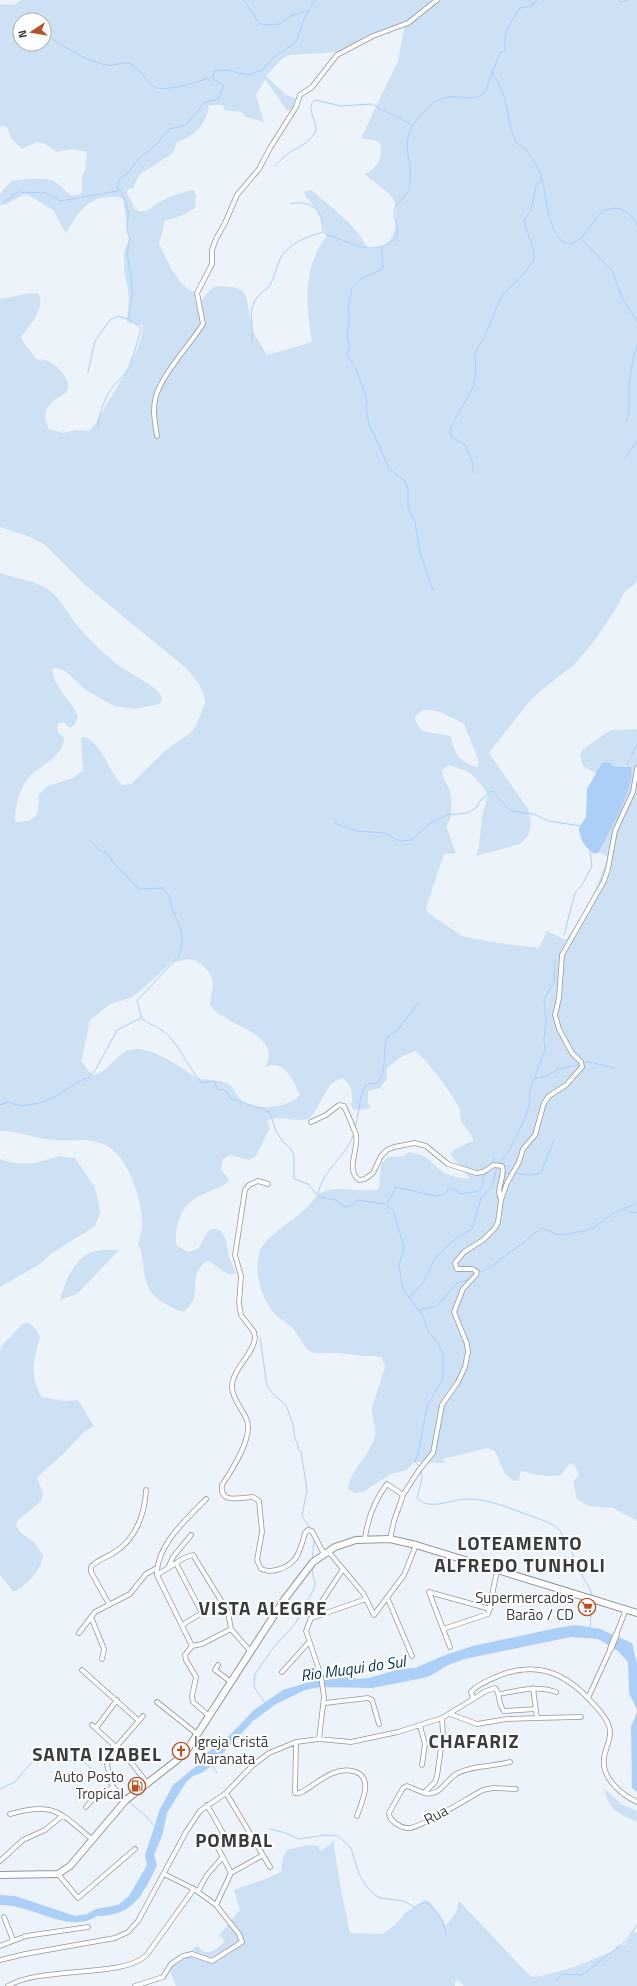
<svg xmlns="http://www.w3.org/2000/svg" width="637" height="1986" viewBox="0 0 637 1986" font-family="'Titillium Web',sans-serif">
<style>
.green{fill:#cde0f4;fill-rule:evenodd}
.water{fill:#accff7}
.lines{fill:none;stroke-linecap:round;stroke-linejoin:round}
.stream{stroke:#accff7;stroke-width:1}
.street-casing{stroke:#91979d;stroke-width:5.5}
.secondary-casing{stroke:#91979d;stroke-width:7}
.primary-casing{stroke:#91979d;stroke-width:8}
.street{stroke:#fff;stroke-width:4}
.secondary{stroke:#fff;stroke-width:5.5}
.primary{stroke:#fff;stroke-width:6}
.labels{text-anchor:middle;stroke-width:4;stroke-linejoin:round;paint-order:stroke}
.poi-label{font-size:15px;fill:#393c3f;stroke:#fff;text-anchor:end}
.street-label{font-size:15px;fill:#393c3f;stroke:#fff}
.water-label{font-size:16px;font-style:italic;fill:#033058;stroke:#fff}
.district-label{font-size:19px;font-weight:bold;letter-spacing:1px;fill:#393c3f;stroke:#fff}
</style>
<rect width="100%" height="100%" fill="#ecf3fa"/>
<path class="green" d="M21 0H637V582L624 592 619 604 595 640 574 665 540 691 528 703 489 753 528 809 531 823 528 836 520 844 476 856 479 846 482 816 488 795C475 775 471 771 448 765L442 770C442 780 449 784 450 793 452 802 453 819 446 826L456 853 444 854 426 908 428 913 462 936 491 942 539 948 547 931 566 940 591 902 608 857 599 852 619 812 627 765 621 766 602 763 597 774 583 766 580 755 582 750 606 733 612 730 637 729V1521L613 1508 588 1506 577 1499 573 1482 579 1475 575 1465 570 1463 561 1475C545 1478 535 1474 521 1471L519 1480 513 1481 504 1472 495 1451 488 1448 442 1459 446 1463 414 1462 407 1470 391 1474 363 1492 355 1493 348 1489C351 1469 370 1455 375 1436 377 1427 371 1418 372 1408L385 1367 382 1358 375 1356C362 1357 349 1353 336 1353 328 1352 320 1355 312 1352 304 1349 300 1337 295 1331 289 1323 278 1319 272 1311 261 1296 254 1272 259 1253 264 1237 293 1221 305 1209 310 1205 314 1198 319 1194 334 1183 362 1194 379 1189L381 1164 388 1157 404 1156 409 1152C414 1153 420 1154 425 1157 431 1160 434 1165 439 1169 447 1176 460 1178 470 1179L450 1154 455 1149 473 1141C472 1132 464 1128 461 1120 460 1117 461 1113 460 1110 454 1096 427 1059 415 1051L401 1057 387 1068V1079L380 1088 368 1091V1103L371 1108 359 1110 353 1109 351 1105C354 1094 352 1086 343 1078 323 1083 322 1107 309 1119 295 1122 280 1115 267 1120L270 1128 256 1156 249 1160 230 1155 223 1159 221 1169 229 1180 228 1182C218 1189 205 1192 194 1199 180 1208 173 1231 177 1246L189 1252 198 1249 208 1231 214 1229 220 1230 226 1240 229 1257 236 1273C223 1278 218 1263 207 1261 184 1277 207 1294 183 1312 168 1306 153 1300 147 1284 142 1271 145 1257 138 1244 139 1240 141 1234 142 1230 144 1204 129 1154 103 1144 87 1137 71 1142 54 1140 36 1139 19 1131 0 1131V573C16 579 35 580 49 590 58 597 64 606 70 616 83 634 102 652 119 666 129 673 157 686 161 696 163 699 161 702 160 704L134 709 114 706 86 690 65 671 57 668 52 669C55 690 70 698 78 716L75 724 70 728 63 722 59 723C55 731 58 733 64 738 63 759 40 764 28 778 19 789 15 808 15 822L28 821 36 816 38 810 39 794 48 786 73 778 83 770 81 738 85 737C104 747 108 770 122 785L131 784 166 750 193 731 201 714 205 703 204 696 199 684 186 668 86 586 44 544 25 535 0 527V299L32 293 39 294C45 310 30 325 21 337 24 345 32 352 37 360 50 357 65 372 68 384 69 388 67 390 66 393 50 401 39 411 49 429L63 433 76 430 89 431 96 423C110 396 142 354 143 325L127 322 129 296 124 269V253L129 239 123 199C119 196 114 197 108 197 86 198 75 217 66 234L53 210 28 195H23L4 205 0 201V194C3 190 7 185 11 182 17 178 43 178 51 180 62 183 69 202 82 193V176L85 170 87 152 71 149 57 152 45 144 37 142 22 149 11 138 7 127 0 126V4L14 5ZM20 20H44V44H20ZM402 24H405L398 61 362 136 363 139 374 140 380 143C384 157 377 168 365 174 373 182 384 188 391 196 395 200 396 209 396 214 396 235 392 248 368 249 356 224 332 208 311 190L304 192 306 197 317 210 327 236C302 267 306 305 312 342L267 355 253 332 246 296 241 290 233 287 216 286 209 291 198 305 197 293C177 288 168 260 159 244L165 221 183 215 195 208 196 196 194 190C183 192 173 196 163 200 153 204 147 217 135 209L127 193 128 189 133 188 139 175 173 153 177 142C195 136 207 124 209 105H223L224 110 241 112 246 117 264 122 256 95 264 81 266 80 286 109 288 111 294 106 296 99 285 94 266 76 283 58 291 55 339 52 371 34ZM423 710C438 709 451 717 464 724L479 762 477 767C459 762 455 755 451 737 438 730 417 739 415 716ZM190 959C200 962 212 971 213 983 213 991 210 997 210 1005 212 1008 216 1012 219 1014 226 1017 232 1023 240 1026 256 1034 278 1046 265 1067 285 1059 293 1080 300 1095 287 1109 256 1111 241 1100 236 1096 235 1089 230 1085 221 1079 208 1081 198 1078 192 1076 187 1071 182 1068 170 1060 153 1050 138 1049 117 1047 111 1073 92 1075L81 1061 88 1031 89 1021 110 1004 130 998 140 991 172 962Z
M58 1156 75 1158 94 1186 98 1198 100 1213 95 1226 52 1253 40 1264 0 1287V1159C24 1167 34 1164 58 1156Z
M119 1250 77 1294 60 1300C65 1281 75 1255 96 1251 103 1249 112 1250 119 1250Z
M28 1323 34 1327 40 1336C34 1362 29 1371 41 1397L66 1401 78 1400 94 1426 85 1431 59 1458 37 1477 43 1494 41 1501 17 1521 16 1526 21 1533 34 1542 43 1555C41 1571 29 1582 16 1591H13L0 1575V1352L2 1346 22 1324Z
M604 1788 621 1804 637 1811V1822C617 1813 609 1810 604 1788Z
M333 1839 339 1879 350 1933 383 1934 396 1924 405 1913 425 1900 430 1902 446 1925 456 1913 459 1901 530 1976 536 1977C565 1971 590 1962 616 1949V1946L625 1945 633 1932 637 1933V1986H464L458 1980 455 1982V1986H176C166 1962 166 1958 192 1951L195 1947 198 1946C206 1958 217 1950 225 1941L219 1935 240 1910 234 1890 268 1878 281 1872 283 1857 287 1850 307 1845 318 1846 320 1851 331 1844Z"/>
<path class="water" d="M608 762 614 766 631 767C637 785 608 834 599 852L595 854C585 848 580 840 579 828L586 817 587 789 602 763Z
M576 1625 600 1629 632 1643 637 1664V1710L629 1693 628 1662 618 1651 598 1639 571 1637 464 1659 446 1666 430 1676 423 1678 372 1688 320 1687 305 1690 276 1704 253 1721 211 1766 203 1772 193 1776 186 1782 167 1813 162 1836 154 1855 157 1865C143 1895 133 1916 97 1916 68 1935 33 1904 0 1905V1895L15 1896 75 1916 87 1914 96 1909 118 1905 129 1896 147 1865 145 1855 154 1828 159 1811 173 1785 200 1763 205 1754 227 1738 254 1710 283 1690 312 1681 350 1677 358 1679 369 1678 400 1669 415 1668 448 1654 473 1646 557 1628Z
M637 1712V1792L632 1788 631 1727Z"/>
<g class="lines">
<path class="stream" d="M244 0 259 23 265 25 279 24 291 16 308 10
M528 0 534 4
M618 0 621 2 628 0
M44 34C64 46 84 61 107 65 115 67 124 60 131 64 140 69 145 79 153 86 163 94 200 81 212 77
M492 72C497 80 502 89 505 99 508 112 509 125 514 137 516 144 522 146 526 150 536 162 541 173 544 188 546 202 551 233 562 241 579 252 590 224 598 216 612 202 629 208 637 225
M275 166C279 162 283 157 289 153 298 147 310 143 315 132 319 122 304 107 315 100L341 106 371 104 413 125
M119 188C123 197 127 201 128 211 129 223 124 226 130 239 125 257 129 259 131 276 133 290 132 305 128 318
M291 204C302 200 316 205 321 217 323 224 321 230 326 235 349 240 366 256 389 243 391 241 395 240 396 238 401 229 393 218 394 211 396 202 407 197 409 189 416 158 395 146 419 117 427 108 437 98 449 97 462 96 472 101 484 94L500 53 506 50C501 33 512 21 520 8L532 6 537 0
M0 205 18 192 45 193 61 201 117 191 119 179 129 172 137 160 157 144 169 129 186 125 204 103 218 99 224 86 213 79 214 71 226 70 248 75 262 70 274 57 296 42 304 19 315 0
M581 239 613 272 622 298 637 321
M382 248 383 269 361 279 352 288 348 309 349 322 347 337 350 345 347 354 355 367 364 390 367 401 366 408 369 425 373 432 389 469 405 481 408 488V507L415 522 420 553 433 590
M252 343C254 332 250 319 252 309 255 294 263 294 270 285 275 277 276 267 280 259 289 243 306 237 323 232
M88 372 95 341 110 320 118 316 128 319 141 327C140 334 131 364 128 369 123 377 115 383 110 391 104 400 98 416 98 427
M626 421C632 409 627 400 629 388 630 373 633 359 637 345
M625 458 637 441
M473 473V464L465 445 452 437 450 431 453 423 474 386 476 370 475 354 478 347 484 338 502 295 521 277 534 260V252L524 221 531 210 536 186 541 179
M627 765 637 744
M334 823 358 831 384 833 400 841 412 840 429 824 447 815 467 813 476 808 480 801 492 791 511 811 533 814 549 821 581 826
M90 840 98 849 108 854 112 861 139 889 163 888 169 896 172 909 181 930 182 943 179 956 137 1001 142 1019C150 1025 162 1028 169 1036 182 1050 189 1069 202 1083L214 1081 218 1090H225L231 1099 263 1109 270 1113 276 1131 283 1142 291 1149 294 1155V1179L308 1184 319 1197 336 1200 345 1207 350 1206 357 1200 385 1204 393 1210 404 1247 399 1266 403 1289 423 1316 428 1331 436 1340 443 1353V1378L427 1407 418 1454 415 1462 419 1466
M564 935 575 893 582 885 592 866 590 850
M582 1063 589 1062 614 1068
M535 1078 547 1076 558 1069 579 1065
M0 1105 8 1102 22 1106 44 1102 60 1094 83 1079 88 1078 96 1069 117 1030 141 1018
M355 1127C359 1118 359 1088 368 1084 370 1083 375 1084 377 1083 388 1073 382 1050 387 1037L398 1030 418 1003
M492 1163 494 1158
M499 1163 509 1151 526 1116 529 1105 530 1089 545 1050 544 1040 546 1022 544 999 554 982 555 960
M504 1173H511
M514 1173 528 1175 541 1173 554 1140
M318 1194C322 1170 346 1157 354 1134
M387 1204 396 1187 436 1196 445 1194 449 1188 456 1190 461 1194C473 1191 485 1195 483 1178L491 1168
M624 1209 631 1213 637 1212
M478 1273 487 1269 527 1240 541 1228 559 1235 585 1231 593 1228 614 1213 637 1203
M410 1297 423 1283 435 1258 455 1239 472 1229 481 1198 492 1186 497 1168
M418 1310 437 1306 456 1284 470 1279
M260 1337 267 1386 272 1393 286 1405 293 1424 295 1439 298 1445V1449L301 1452 307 1490 302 1516 310 1528
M421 1471 422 1478 417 1498C428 1511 451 1500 464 1499 489 1498 511 1509 534 1517 541 1520 550 1522 556 1527 566 1535 573 1555 578 1567 581 1575 592 1590 592 1596
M312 1560 314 1541
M590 1628 592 1602
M266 1704 254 1687 255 1674 273 1648 295 1624 313 1591 315 1584 312 1569
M212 1766 217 1773
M0 1789 15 1782 31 1763 41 1758 84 1762 111 1787
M129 1802 146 1816 154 1826
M270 1829 286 1833 299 1839 325 1835 338 1836 351 1848 359 1874 367 1887 375 1895 380 1898 404 1901 414 1907 426 1902C438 1911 444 1920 446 1935
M556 1981 562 1974 582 1975 586 1972 626 1941 637 1925"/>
<defs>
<path id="street" d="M157 436C155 423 152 409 156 396 163 373 189 346 203 324L197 293 212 264V250L216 239 225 223 237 195 259 169 270 148 296 107 300 95 312 87 337 55 373 36 408 23 437 0
M311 1122 326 1115 339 1105 344 1106C348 1115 353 1126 356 1135 359 1150 345 1169 359 1180L365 1179 373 1173 381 1156 387 1150 394 1147 415 1143 426 1146 448 1164 476 1173 483 1172 494 1165 502 1166C506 1177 495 1187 501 1200
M268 1184 258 1181 249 1185 245 1190 235 1255 241 1276 239 1303 241 1315 254 1332 255 1338C253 1355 232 1369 232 1387 232 1398 242 1409 246 1418 255 1435 232 1470 222 1485 219 1505 242 1497 253 1497L259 1501 262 1532 257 1560 261 1569C268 1572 273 1571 280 1569 298 1563 300 1550 305 1533L308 1530 312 1531 324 1554
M206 1499C187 1519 156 1545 157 1575L192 1646 202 1644 231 1629
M365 1538C368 1517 374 1501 387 1484L403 1495
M390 1539 394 1521 403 1495 419 1470 433 1453 442 1405 458 1382 465 1367 468 1352 467 1344 454 1312 463 1289 476 1275 477 1272 473 1269H457L455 1263 464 1252 483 1240 495 1228 498 1222 501 1200 507 1183 519 1162 523 1149 535 1135 544 1103 549 1096 566 1085 582 1067 581 1062 572 1053 559 1029 555 1015 559 998 562 955 604 881 608 869 615 831 633 792 637 768
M328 1551 363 1593 374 1615 404 1575 416 1545
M176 1563 202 1613 182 1625
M168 1568 173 1557 191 1535
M157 1575 184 1558 193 1555 228 1612 231 1629 251 1652
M387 1597 412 1656
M109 1604 91 1572V1567C96 1560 108 1557 115 1552 136 1539 145 1513 146 1490
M91 1617 104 1649 102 1659
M312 1618 366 1599
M443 1629 488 1614 497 1571
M79 1633 95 1612 130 1594 146 1574 157 1568
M616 1635 626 1609
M192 1646 185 1655 186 1660 196 1677 192 1696 193 1702 209 1716
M450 1647 429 1592 490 1609
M218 1665 215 1670 231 1682
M82 1670 139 1721
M282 1672 309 1642
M499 1694C518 1691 537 1685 556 1692
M588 1698C596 1707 609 1719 610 1731 611 1740 605 1749 604 1758 601 1778 622 1795 637 1802
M473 1699 486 1691 495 1688C501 1695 498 1705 504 1711L536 1709
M157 1702 197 1734
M325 1703 368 1698 372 1700 379 1724
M450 1714 477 1724 507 1719 537 1718 533 1688
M442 1718 443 1734 437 1776 435 1782 424 1793 407 1786 403 1788 389 1813C389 1821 402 1829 410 1828 426 1825 466 1799 483 1790L493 1788 516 1789
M537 1718 581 1717
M92 1725 127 1757 147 1783
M420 1726 425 1744 422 1765
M96 1728 117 1700
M319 1739 324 1697 321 1676 306 1631 311 1618 343 1569
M296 1742 295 1793C304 1798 330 1762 356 1772 374 1779 361 1803 357 1816
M226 1793 270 1867
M424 1793C440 1797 444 1782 456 1774 472 1765 493 1767 510 1762
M126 1800 113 1787 107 1765 110 1754 143 1716
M207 1805 223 1833 217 1846 231 1873
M86 1807 91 1801 113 1787
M10 1814C55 1801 60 1813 93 1840
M0 1861 23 1840 45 1830 62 1816
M58 1874 78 1898 135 1849
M198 1891 207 1875 222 1858
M216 1905 231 1873 263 1855
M4 1917 13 1940
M0 1946 26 1936 88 1927
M0 1960 25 1954 115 1938 128 1932 138 1921 186 1832 200 1811 226 1793 252 1766 269 1753 296 1742 319 1739 351 1742 398 1732 442 1718 473 1699 471 1692C478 1684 487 1681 496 1677 532 1661 561 1670 588 1698L611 1648
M8 1986C42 1965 129 1979 148 1953L194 1889
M135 1986 163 1977 171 1964 183 1956 192 1954 212 1961 242 1942 239 1934 216 1905 194 1889 164 1874"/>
<path id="secondary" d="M611 1648 616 1635"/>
<path id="primary" d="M0 1875 58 1874 70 1866 126 1800 177 1760 189 1747 284 1600 313 1562 335 1547 356 1540 390 1539 416 1545 637 1613"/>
</defs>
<use href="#street" class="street-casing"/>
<use href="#secondary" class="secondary-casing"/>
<use href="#primary" class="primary-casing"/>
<use href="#street" class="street"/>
<use href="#secondary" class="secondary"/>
<use href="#primary" class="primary"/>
</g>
<defs>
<symbol id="supermarket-ring" viewBox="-11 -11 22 22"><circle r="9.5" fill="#fff" stroke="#b75127" stroke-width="1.5"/><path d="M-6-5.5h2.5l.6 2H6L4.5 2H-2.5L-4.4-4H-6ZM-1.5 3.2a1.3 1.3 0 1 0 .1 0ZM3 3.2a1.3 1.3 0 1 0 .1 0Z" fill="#b75127"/></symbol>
<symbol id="church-ring" viewBox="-11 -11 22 22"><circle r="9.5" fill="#fff" stroke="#b75127" stroke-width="1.5"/><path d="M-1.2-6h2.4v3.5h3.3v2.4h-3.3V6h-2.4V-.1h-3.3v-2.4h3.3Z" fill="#b75127"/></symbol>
<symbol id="fuel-ring" viewBox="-11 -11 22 22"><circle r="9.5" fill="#fff" stroke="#b75127" stroke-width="1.5"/><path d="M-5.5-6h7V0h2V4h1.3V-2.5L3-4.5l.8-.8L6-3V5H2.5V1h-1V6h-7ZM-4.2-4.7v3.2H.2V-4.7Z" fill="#b75127"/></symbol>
</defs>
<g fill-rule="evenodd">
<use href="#supermarket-ring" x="577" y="1597" width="20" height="20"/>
<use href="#church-ring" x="171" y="1741" width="20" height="20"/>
<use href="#fuel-ring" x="127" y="1776" width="20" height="20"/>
</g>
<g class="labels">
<g class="poi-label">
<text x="574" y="1603">Supermercados<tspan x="574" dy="17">Barão / CD</tspan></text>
<text x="194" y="1747" text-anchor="start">Igreja Cristã<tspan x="194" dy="17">Maranata</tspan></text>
<text x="124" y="1782">Auto Posto<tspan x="124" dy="17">Tropical</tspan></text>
</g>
<g class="street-label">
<text transform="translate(436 1815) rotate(-28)" y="5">Rua</text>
</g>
<g class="water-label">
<text transform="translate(353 1668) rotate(-8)" y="6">Rio Muqui do Sul</text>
</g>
<g class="district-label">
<text x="520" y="1550">LOTEAMENTO<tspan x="520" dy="22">ALFREDO TUNHOLI</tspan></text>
<text x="263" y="1615">VISTA ALEGRE</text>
<text x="474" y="1748">CHAFARIZ</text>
<text x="97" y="1761">SANTA IZABEL</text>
<text x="234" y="1847">POMBAL</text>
</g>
</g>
<g transform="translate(32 32) rotate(258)"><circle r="19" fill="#ffffff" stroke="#b0b1b2"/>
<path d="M0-3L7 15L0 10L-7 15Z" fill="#b75127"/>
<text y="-6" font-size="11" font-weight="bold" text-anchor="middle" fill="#393c3f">N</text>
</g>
</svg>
